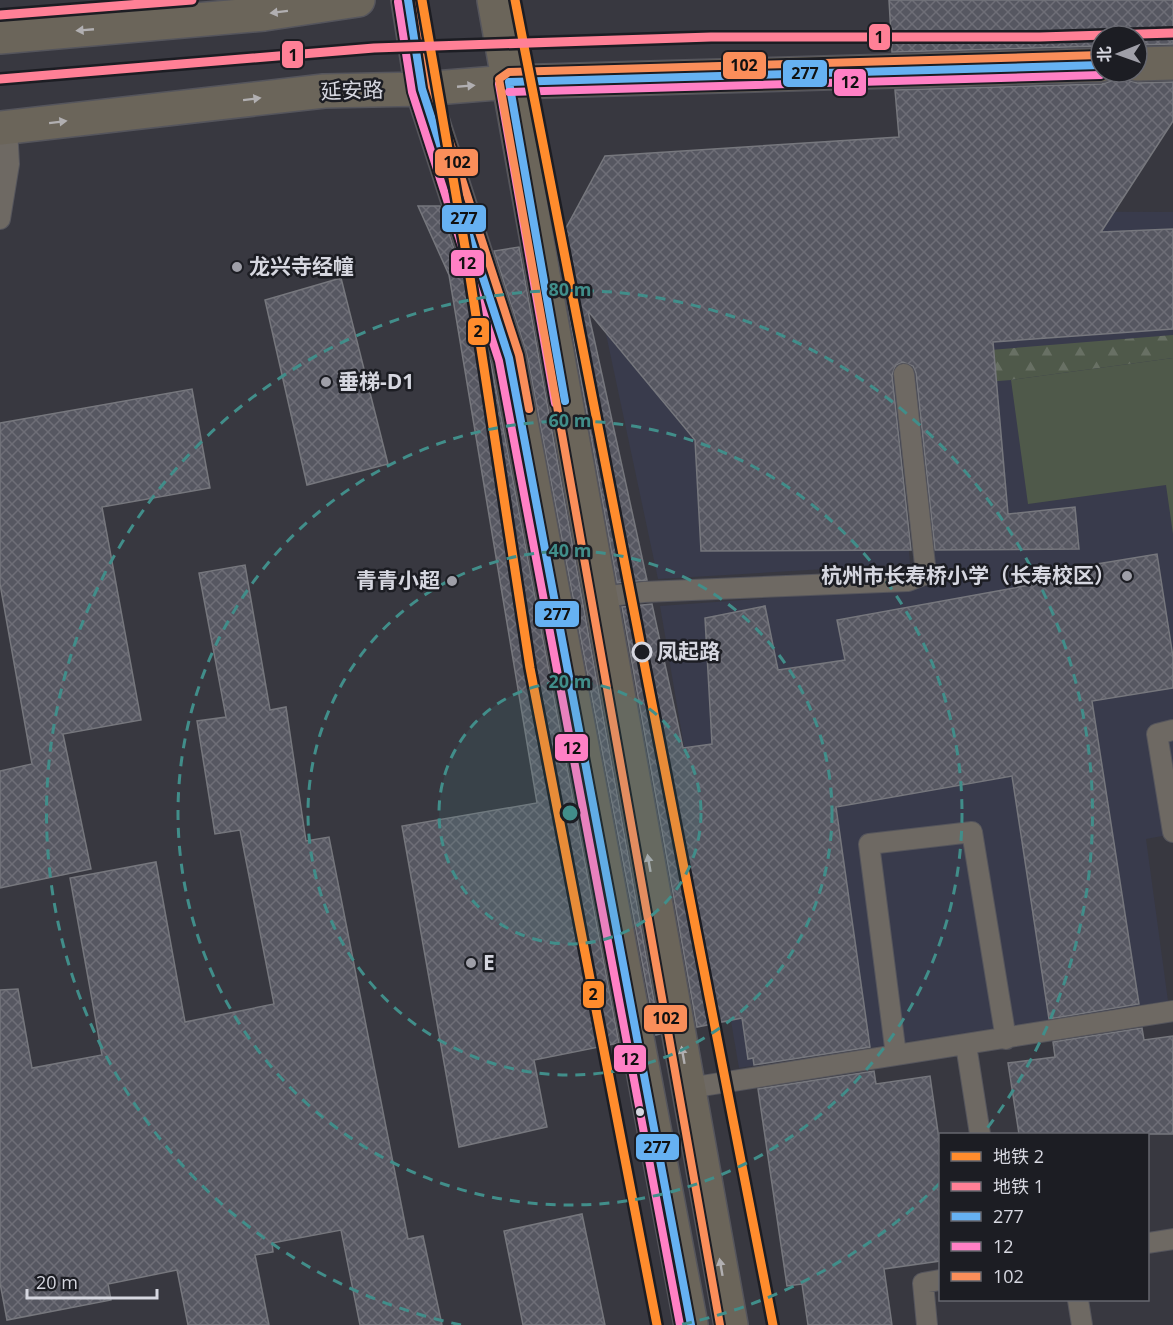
<svg xmlns="http://www.w3.org/2000/svg" width="1173" height="1325" viewBox="0 0 1173 1325" font-family="'Open Sans','Noto Sans SC',sans-serif">
<style>
.built{fill:#393b4c}
.forest{fill:url(#forest-firs)}
.garden{fill:#4f594a}
.building{fill:url(#building-cross-hatch);stroke:#76777d;stroke-width:1.5}
.lines{fill:none;stroke-linecap:round;stroke-linejoin:round}
.service-casing{stroke:#55555c;stroke-width:22}
.secondary-casing{stroke:#55555c;stroke-width:36}
.service{stroke:#6e6963;stroke-width:20}
.secondary{stroke:#6b655a;stroke-width:33}
.bus-1-casing{stroke:#1c1d23;stroke-width:12}
.bus-2-casing{stroke:#1c1d23;stroke-width:12}
.bus-3-casing{stroke:#1c1d23;stroke-width:12}
.bus-1{stroke:#66b1f2;stroke-width:8}
.bus-2{stroke:#ff80c5;stroke-width:8}
.bus-3{stroke:#fa8e5a;stroke-width:8}
.metro-1-casing{stroke:#1c1d23;stroke-width:14}
.metro-2-casing{stroke:#1c1d23;stroke-width:14}
.metro-1{stroke:#ff8c2d;stroke-width:9}
.metro-2{stroke:#ff8096;stroke-width:9}
.oneway{fill:#b1afb1}
.ring{fill:none;stroke:#418e8a;stroke-width:3;stroke-dasharray:10 8}
.poi-dot{fill:#9f9fa8;stroke:#1c1d23;stroke-width:2}
.stop-dot{fill:#1c1d23;stroke:#d6d7e0;stroke-width:3}
.bus-dot{fill:#d6d7e0;stroke:#1c1d23;stroke-width:2}
.labels{text-anchor:middle;stroke-width:5;stroke-linejoin:round;paint-order:stroke}
.street-label{font-size:21px;fill:#d6d7e0;stroke:#1c1d23}
.poi-label{font-size:21px;font-weight:bold;fill:#d6d7e0;stroke:#1c1d23;text-anchor:start}
.stop-label{font-size:21px;font-weight:bold;fill:#d6d7e0;stroke:#1c1d23;text-anchor:start}
.centre{fill:#418e8a;stroke:#1c1d23;stroke-width:3}
.ring-label{font-size:18px;text-anchor:middle;font-weight:bold;fill:#418e8a;stroke:#1c1d23;stroke-width:5;stroke-linejoin:round;paint-order:stroke}
.line-badge{stroke:#1c1d23;stroke-width:2}
.pale-badge-label{font-size:16px;text-anchor:middle;font-weight:bold;fill:#111}
</style>
<defs>
<pattern id="forest-firs" width="22" height="20" patternUnits="userSpaceOnUse" patternTransform="scale(1.5)"><rect width="22" height="20" fill="#4f594a"/><path d="M5 1l3.5 6h-7zM16 11l3.5 6h-7z" fill="#687064"/></pattern>
<pattern id="building-cross-hatch" width="8" height="8" patternUnits="userSpaceOnUse" patternTransform="scale(1.5)"><rect width="8" height="8" fill="#565761"/><path d="M0 0l8 8M0 8l8-8" fill="none" stroke="#6e6e77"/></pattern>
</defs>
<rect width="100%" height="100%" fill="#383840"/>
<path class="built" d="M594 210 1173 212V834L1146 839 1168 1001 739 1068 660 606 935 586 908 353 894 356 910 564 658 579 585 235Z"/>
<path class="forest" d="M1173 335V358L1011 380 924 387 916 356Z"/>
<path class="garden" d="M1173 358V534L1166 485 1028 504 1011 380Z"/>
<path class="building" d="M889 0H1173V44L1137 45V36H1101V46L892 52Z
M1118 72 1128 80 1137 83 1173 82V121L1101 232 1173 229V329L993 342 1008 514 1075 507 1079 549 935 550 916 373 913 366 903 362 896 365 892 375 911 550 701 551 695 440 588 311 647 580 617 583 556 240 560 239 605 156 899 137 895 90 1102 84 1111 81Z
M418 206H440L491 363 619 1043 534 1060 547 1127 459 1147 402 826 537 803 449 275Z
M519 247 660 1034 656 1035 527 355 494 251Z
M341 278 388 464 307 485 265 300Z
M192 389 210 488 102 507 141 720 63 734 91 869 0 888V771L32 764 0 584V423Z
M1157 554 1173 657V688L1092 701 1139 1004 1049 1019 1012 776 836 807 870 1047 754 1065 753 1058 748 1059 742 1018 697 1027 622 607 652 604 683 748 712 744 705 618 765 606 778 670 845 660 837 620 1085 575V566Z
M245 565 270 710 286 707 306 841 329 837 408 1239 423 1236 442 1325H360L341 1230 272 1243 273 1252 255 1255 269 1325H188L177 1270 108 1284 111 1300 7 1320 0 1283V990L18 989 32 1068 102 1055 70 878 156 862 185 1022 274 1004 240 830 215 834 197 721 226 717 199 573Z
M1142 1028 1144 1040 1173 1036V1134H1019L1008 1063 1055 1057 1053 1042Z
M874 1071 876 1084 930 1076 940 1146V1261L884 1269 892 1325H808L802 1284 787 1286 758 1089Z
M582 1214 605 1325H523L504 1231Z"/>
<g class="lines">
<defs>
<path id="service" d="M0 219 9 164 7 128
M601 597 644 592 908 581 926 574 904 374
M1173 730 1157 734 1173 832
M966 1045 980 1134
M896 1055 869 844 972 832 1006 1039
M689 1088 1173 1011
M1148 1243 1173 1239
M1078 1300 1082 1325
M927 1325 923 1283 940 1280"/>
<path id="secondary" d="M408 0 422 89 509 358 691 1325
M494 0 731 1325
M0 37 264 14 358 0
M1137 64 1173 63
M0 128 324 91 422 89 509 82 1101 65"/>
</defs>
<use href="#service" class="service-casing"/>
<use href="#secondary" class="secondary-casing"/>
<use href="#service" class="service"/>
<use href="#secondary" class="secondary"/>
<defs>
<path id="bus-1" d="M408 0 422 89 509 358 691 1325
M509 82 565 401
M509 82 1101 65"/>
<path id="bus-2" d="M398 2 412 92 499 361 680 1325
M499 84 555 403
M509 92 1101 75"/>
<path id="bus-3" d="M419 0 432 87 519 355 529 409
M720 1325 499 79 509 72 1101 55"/>
</defs>
<use href="#bus-1" class="bus-1-casing"/>
<use href="#bus-2" class="bus-2-casing"/>
<use href="#bus-3" class="bus-3-casing"/>
<use href="#bus-1" class="bus-1"/>
<use href="#bus-2" class="bus-2"/>
<use href="#bus-3" class="bus-3"/>
<defs>
<path id="metro-1" d="M422 0 468 264 530 668 657 1325
M515 0 773 1325"/>
<path id="metro-2" d="M0 15 192 0
M0 79 374 48 711 37H1040L1173 33"/>
</defs>
<use href="#metro-1" class="metro-1-casing"/>
<use href="#metro-2" class="metro-2-casing"/>
<use href="#metro-1" class="metro-1"/>
<use href="#metro-2" class="metro-2"/>
</g>
<defs><path id="oneway-solid" d="M-6-.8H1V-3.2L6.5 0L1 3.2V.8H-6Z" transform="scale(1.5)"/></defs>
<g class="oneway">
<use href="#oneway-solid" transform="translate(279 12) rotate(173)"/>
<use href="#oneway-solid" transform="translate(85 30) rotate(175)"/>
<use href="#oneway-solid" transform="translate(466 86) rotate(-5)"/>
<use href="#oneway-solid" transform="translate(252 99) rotate(-7)"/>
<use href="#oneway-solid" transform="translate(58 122) rotate(-7)"/>
<use href="#oneway-solid" transform="translate(649 863) rotate(-100)"/>
<use href="#oneway-solid" transform="translate(683 1055) rotate(-100)"/>
<use href="#oneway-solid" transform="translate(721 1267) rotate(-100)"/>
</g>
<circle cx="570" cy="813" r="131" fill="#418e8a" fill-opacity=".12"/>
<g class="ring">
<circle cx="570" cy="813" r="131"/>
<circle cx="570" cy="813" r="262"/>
<circle cx="570" cy="813" r="392"/>
<path d="M940 1183A523 523 0 0 1 679 1325M461 1325A523 523 0 1 1 985 1131"/>
</g>
<g class="poi-dot">
<circle cx="237" cy="267" r="6"/>
<circle cx="326" cy="382" r="6"/>
<circle cx="1127" cy="576" r="6"/>
<circle cx="452" cy="581" r="6"/>
<circle cx="471" cy="963" r="6"/>
</g>
<circle class="stop-dot" cx="642" cy="652" r="9"/>
<circle class="bus-dot" cx="640" cy="1112" r="5"/>
<g class="labels">
<g class="street-label">
<text transform="translate(352 91) rotate(-2)" y="7">延安路</text>
</g>
<g class="poi-label">
<text x="249" y="274">龙兴寺经幢</text>
<text x="338" y="389">垂梯-D1</text>
<text x="1115" y="583" text-anchor="end">杭州市长寿桥小学（长寿校区）</text>
<text x="440" y="588" text-anchor="end">青青小超</text>
<text x="483" y="970">E</text>
</g>
<g class="stop-label">
<text x="657" y="659">凤起路</text>
</g>
</g>
<circle cx="570" cy="813" r="9" class="centre"/>
<g class="ring-label">
<text x="570" y="296">80 m</text>
<text x="570" y="427">60 m</text>
<text x="570" y="557">40 m</text>
<text x="570" y="688">20 m</text>
</g>
<g class="line-badge">
<rect x="868" y="23" width="23" height="28" rx="6" fill="#ff8096"/>
<rect x="281" y="40" width="23" height="29" rx="6" fill="#ff8096"/>
<rect x="722" y="51" width="45" height="29" rx="6" fill="#fa8e5a"/>
<rect x="782" y="59" width="46" height="29" rx="6" fill="#66b1f2"/>
<rect x="833" y="68" width="34" height="29" rx="6" fill="#ff80c5"/>
<rect x="434" y="148" width="45" height="29" rx="6" fill="#fa8e5a"/>
<rect x="441" y="204" width="46" height="29" rx="6" fill="#66b1f2"/>
<rect x="450" y="249" width="35" height="28" rx="6" fill="#ff80c5"/>
<rect x="467" y="317" width="23" height="29" rx="6" fill="#ff8c2d"/>
<rect x="534" y="600" width="46" height="28" rx="6" fill="#66b1f2"/>
<rect x="554" y="733" width="35" height="29" rx="6" fill="#ff80c5"/>
<rect x="582" y="980" width="23" height="29" rx="6" fill="#ff8c2d"/>
<rect x="643" y="1004" width="45" height="29" rx="6" fill="#fa8e5a"/>
<rect x="613" y="1044" width="34" height="29" rx="6" fill="#ff80c5"/>
<rect x="635" y="1133" width="45" height="28" rx="6" fill="#66b1f2"/>
</g>
<g class="pale-badge-label">
<text x="879" y="43">1</text>
<text x="293" y="61">1</text>
<text x="744" y="71">102</text>
<text x="805" y="79">277</text>
<text x="850" y="88">12</text>
<text x="457" y="168">102</text>
<text x="464" y="224">277</text>
<text x="467" y="269">12</text>
<text x="478" y="337">2</text>
<text x="557" y="620">277</text>
<text x="572" y="754">12</text>
<text x="593" y="1000">2</text>
<text x="666" y="1024">102</text>
<text x="630" y="1065">12</text>
<text x="657" y="1153">277</text>
</g>
<rect x="939" y="1133" width="210" height="168" fill="#1c1d23" stroke="#66676f" stroke-width="1.5"/>
<rect x="951" y="1152" width="30" height="9" fill="#ff8c2d" stroke="#66676f" stroke-width="1.5"/>
<text x="993" y="1163" font-size="18" fill="#d6d7e0">地铁 2</text>
<rect x="951" y="1182" width="30" height="9" fill="#ff8096" stroke="#66676f" stroke-width="1.5"/>
<text x="993" y="1193" font-size="18" fill="#d6d7e0">地铁 1</text>
<rect x="951" y="1212" width="30" height="9" fill="#66b1f2" stroke="#66676f" stroke-width="1.5"/>
<text x="993" y="1223" font-size="18" fill="#d6d7e0">277</text>
<rect x="951" y="1242" width="30" height="9" fill="#ff80c5" stroke="#66676f" stroke-width="1.5"/>
<text x="993" y="1253" font-size="18" fill="#d6d7e0">12</text>
<rect x="951" y="1272" width="30" height="9" fill="#fa8e5a" stroke="#66676f" stroke-width="1.5"/>
<text x="993" y="1283" font-size="18" fill="#d6d7e0">102</text>
<g transform="translate(1119 54) rotate(269)"><circle r="28" fill="#1c1d23" stroke="#66676f" stroke-width="1.5"/>
<path d="M0-4.5L10 22L0 15L-10 22Z" fill="#9f9fa8"/>
<text y="-9" font-size="16" font-weight="bold" text-anchor="middle" fill="#d6d7e0">北</text>
</g>
<path d="M27 1289v9h130v-9" fill="none" stroke="#d6d7e0" stroke-width="3"/>
<text x="36" y="1289" font-size="18" fill="#d6d7e0" stroke="#1c1d23" stroke-width="4.5" paint-order="stroke">20 m</text>
</svg>
